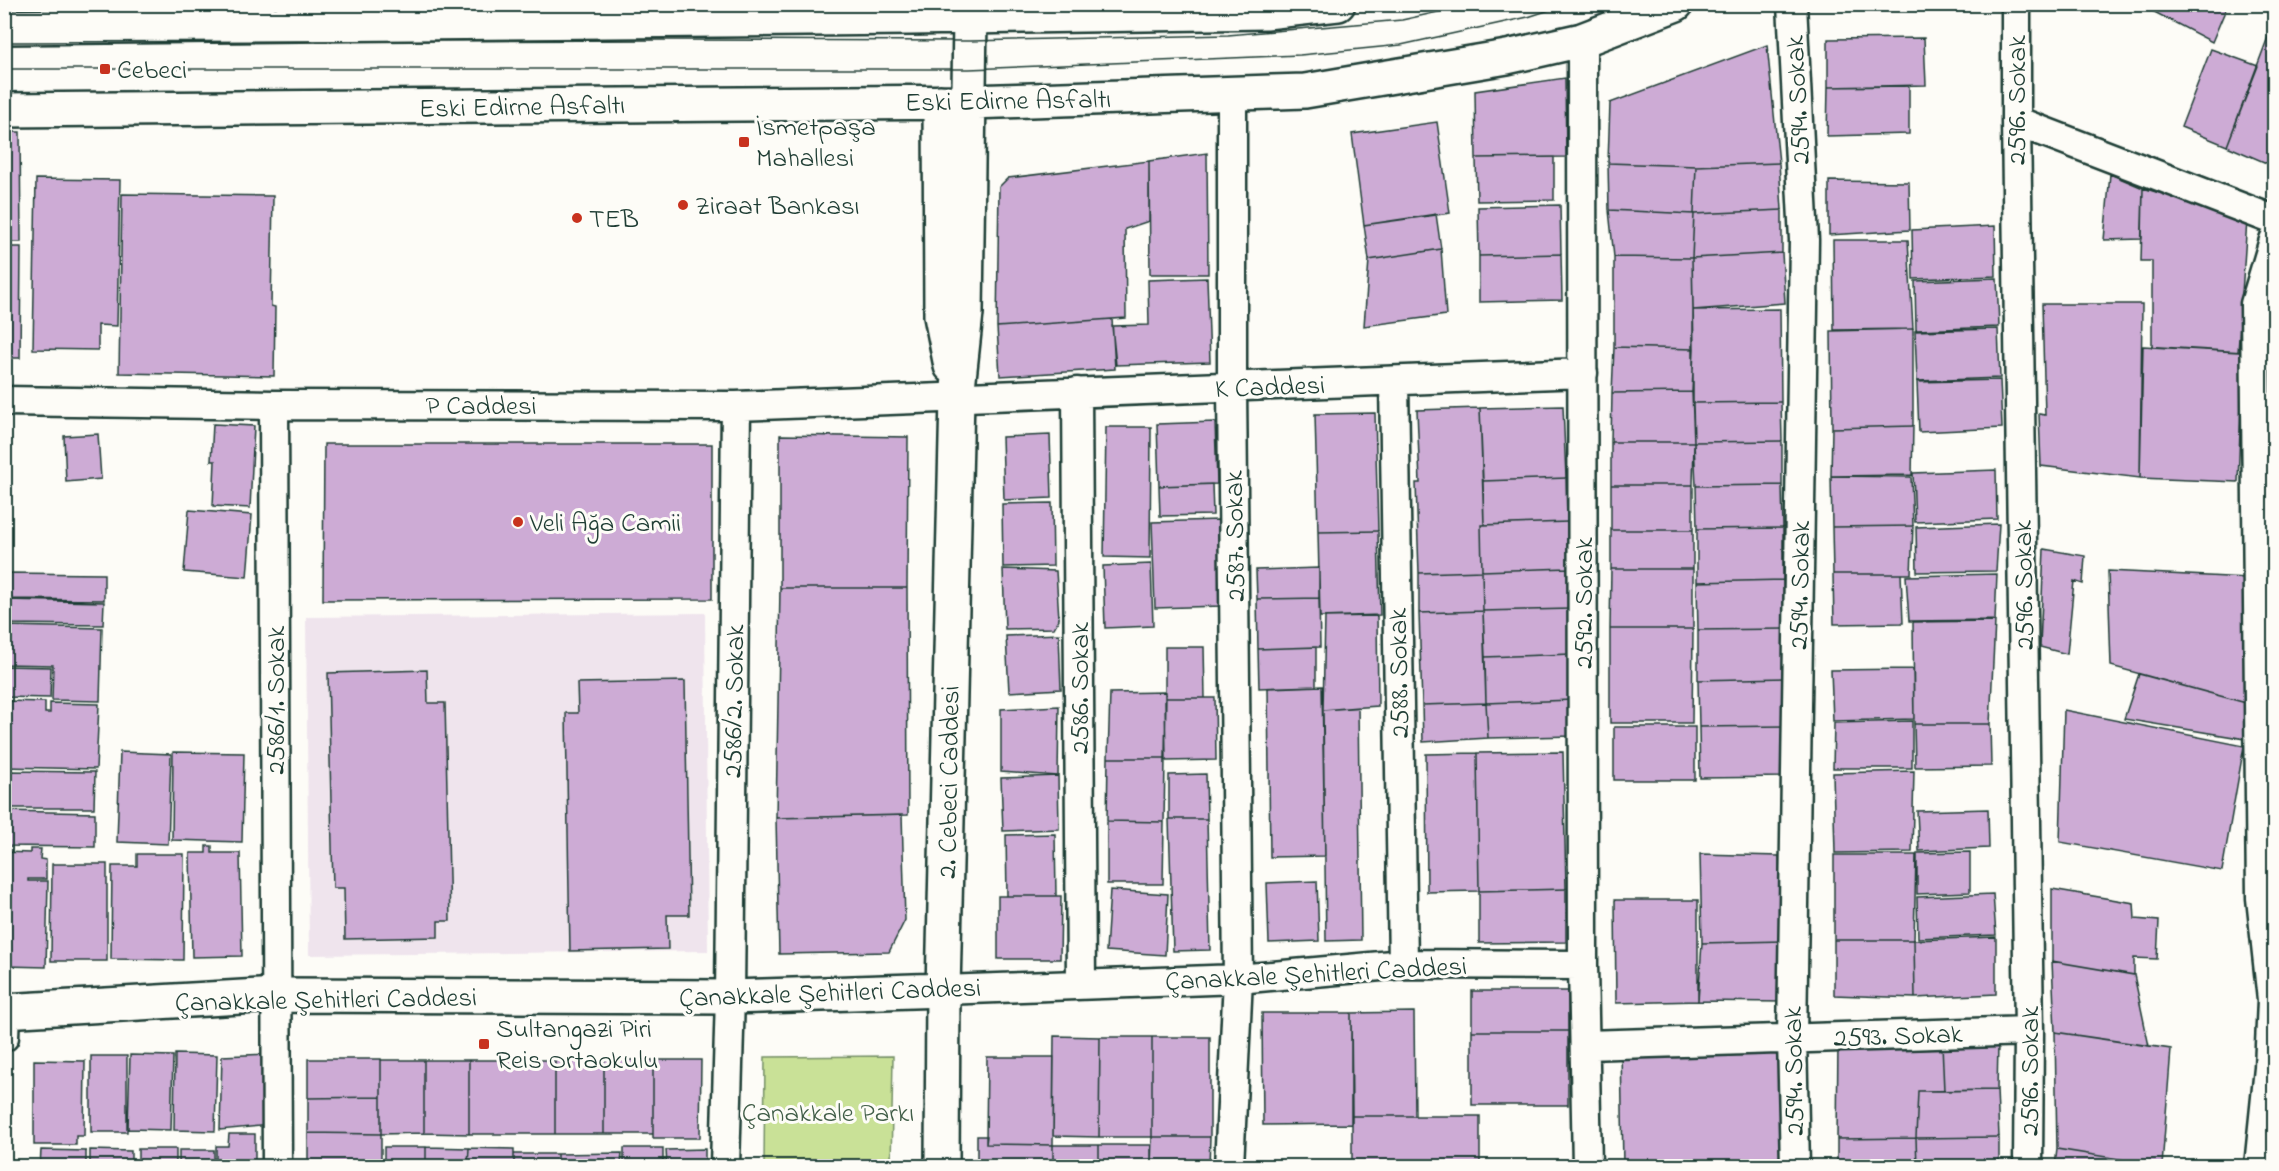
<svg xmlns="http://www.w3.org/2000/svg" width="2279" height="1171" viewBox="0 0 2279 1171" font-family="'Indie Flower',sans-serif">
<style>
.built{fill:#efe4ed}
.green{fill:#c9e197;stroke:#748f66;stroke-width:1.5}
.building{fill:#cdabd5;stroke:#1f3d34;stroke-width:1.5}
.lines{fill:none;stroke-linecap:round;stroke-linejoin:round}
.minor-casing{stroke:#1f3d34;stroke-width:33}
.tertiary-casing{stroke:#1f3d34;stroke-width:38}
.secondary-casing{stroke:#1f3d34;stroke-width:38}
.primary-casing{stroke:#1f3d34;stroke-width:38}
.minor{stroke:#fdfcf7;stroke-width:28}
.tertiary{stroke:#fdfcf7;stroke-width:33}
.secondary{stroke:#fdfcf7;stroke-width:33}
.primary{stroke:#fdfcf7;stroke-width:33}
.tram{stroke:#1f3d34;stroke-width:1.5}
.poi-dot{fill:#c8321e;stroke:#fdfcf7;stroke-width:2}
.labels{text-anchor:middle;stroke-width:6;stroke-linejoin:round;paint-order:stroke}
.poi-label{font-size:27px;fill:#1f3d34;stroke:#fdfcf7;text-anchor:start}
.street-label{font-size:27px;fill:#1f3d34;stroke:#fdfcf7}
.park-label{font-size:27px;fill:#415e48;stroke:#fdfcf7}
</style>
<rect width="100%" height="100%" fill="#fdfcf7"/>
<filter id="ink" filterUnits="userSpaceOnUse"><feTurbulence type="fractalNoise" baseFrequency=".0167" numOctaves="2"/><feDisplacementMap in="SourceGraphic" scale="12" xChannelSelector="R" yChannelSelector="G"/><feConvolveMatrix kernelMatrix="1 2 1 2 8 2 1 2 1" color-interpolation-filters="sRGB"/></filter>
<g filter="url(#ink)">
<path class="built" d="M705 613 708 951 309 955 306 617Z"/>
<path class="green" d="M893 1056 891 1166H764L765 1057Z"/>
<path class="building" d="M128 4H182V6L127 10Z
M2139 4H2228L2212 42Z
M2274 21V157L2271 165 2227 146Z
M1924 38 1926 85 1828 87V39Z
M1767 45 1779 163 1696 166 1608 163 1610 103Z
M2211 49 2258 66 2227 146 2181 127Z
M1565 78 1566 157 1476 158 1475 91Z
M1909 86V134L1827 136 1828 87Z
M1437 122 1450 213 1364 225 1352 134Z
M4 132H20L21 242H4Z
M1207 153 1208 274H1150L1149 161Z
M1554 157V200L1477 201 1476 158Z
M1149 161V221L1125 229 1126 318 997 327 999 187 1008 178Z
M1608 163 1696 166 1694 214 1609 210Z
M1779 163 1782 210 1694 214 1696 166Z
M2110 174 2143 188 2142 239 2104 240Z
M36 179 120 180 117 326 98 325V350L33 349Z
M1829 181 1909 182 1910 230 1829 235Z
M2143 188 2247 220 2238 352 2152 347V261H2141Z
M122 194 273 196 271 306 275 307 274 376 119 373Z
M1560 205 1561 254 1479 256 1478 207Z
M1609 210 1694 214 1692 258 1614 257Z
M1782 210V253L1692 258 1694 214Z
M1436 214 1441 249 1369 260 1364 225Z
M1995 226 1996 276 1913 279 1912 230Z
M1833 240H1908L1913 329 1834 330Z
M4 247H21L20 358H4Z
M1441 249 1446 315 1364 326 1369 260Z
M1782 253 1785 303 1693 310 1692 258Z
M1561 254 1562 300 1479 302V256Z
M1614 257 1692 258 1694 349 1614 347Z
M1207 278 1210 362 1116 365 1112 326 1149 325 1148 280Z
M1997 278 1999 327 1916 330 1915 281Z
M2042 304H2142L2140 478 2041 466 2039 414 2045 415Z
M1780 309 1781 402 1693 403V310Z
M1112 319 1115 369 1000 376 997 327Z
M1913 329V426L1832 428 1831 331Z
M1998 329 2000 378 1917 381 1915 331Z
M2143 346 2243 352 2238 482 2140 478Z
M1614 347 1694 349 1692 392 1612 393Z
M2000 380 2002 428 1919 432 1917 382Z
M1692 392 1694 442H1611L1612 393Z
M1781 402 1782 441 1694 442 1693 403Z
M1563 406 1566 478 1483 481 1480 408Z
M1480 408 1484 525H1481L1482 571 1419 573 1416 483H1420L1417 410Z
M1375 413 1378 531 1318 532 1315 414Z
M1215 422 1217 484 1159 486 1157 424Z
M213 424 254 426 250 508 213 506 215 461H211Z
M1913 426 1912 475 1831 476 1832 428Z
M1106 427H1151L1150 558 1104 557Z
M98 434 101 479 66 482 64 436Z
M780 435 908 437 907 588H780Z
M1050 435 1052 498 1004 500 1002 437Z
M1782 441V485L1696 486 1694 442Z
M1611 442H1694L1693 485H1611Z
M324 444H712V599L323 600Z
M1996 470 1997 519 1915 522 1913 473Z
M1831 476 1911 477 1913 526 1832 527Z
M1566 478 1567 522 1484 525 1483 481Z
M1212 484 1213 515 1160 516 1159 486Z
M1611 485H1693V530H1611Z
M1782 485 1783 528 1697 529 1696 486Z
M1052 503 1053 566 1003 567 1002 504Z
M189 510 252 515 247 577 184 572Z
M1218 520 1221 606 1155 608 1152 522Z
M1567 522 1568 568 1482 571 1481 525Z
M1999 524 1996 571 1917 572 1916 527Z
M1913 526 1911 574H1833L1832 527Z
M1783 528V580L1697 582V529Z
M1611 530H1693V569H1611Z
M1378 531 1380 615 1320 617 1318 532Z
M2044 549 2085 556 2083 584 2074 581 2067 654 2040 647Z
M1151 564 1153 626 1105 628 1103 566Z
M1319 568V598L1257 599 1256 570Z
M1568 568 1570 609 1483 611 1482 571Z
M1003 569 1056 571 1059 619 1054 628 1005 629Z
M1611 569H1693V629H1610Z
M1482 571 1483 611 1419 613V573Z
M2108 571 2247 578 2246 703 2111 666Z
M4 573 104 574V600L4 599Z
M1833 574H1901L1903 623 1834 624Z
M1997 574 1995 620 1909 621 1906 576Z
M1783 580 1784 629 1698 630 1697 582Z
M780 588H907L908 815 776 818Z
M1319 598 1320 647 1258 649 1257 599Z
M4 600 104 602 103 625 4 624Z
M1570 609 1571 654 1485 657 1483 611Z
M1483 611 1486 703 1422 705 1419 613Z
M1377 616 1378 706 1323 710 1325 617Z
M1995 621 1990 724H1914L1913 622Z
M4 626 102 628 100 701 52 700 53 665 4 664Z
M1610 629H1693L1692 723H1610Z
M1784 629 1785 678 1698 680V630Z
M1059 634 1061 689 1009 692 1006 636Z
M1165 647H1204L1205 698H1165Z
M1316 647V686L1259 688 1258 649Z
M1571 654 1572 700 1486 703 1485 657Z
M4 666 51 667 50 698 4 697Z
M1913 669 1914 719 1833 721 1831 670Z
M427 670 428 703H445L450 921H438V937L345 939 344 888H333L328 673Z
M2139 674 2246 703V739L2124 719Z
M1785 678 1786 726 1699 727 1698 680Z
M685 681 689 915H667L668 949 570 951 566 713H578L577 683Z
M1322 686 1325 856 1270 857 1268 688Z
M1166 692 1165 758H1108L1110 693Z
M1165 698H1215L1216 760 1166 761Z
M1572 700 1574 736 1488 738 1486 703Z
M4 701 45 702V713H50V703L99 704 96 769 4 767Z
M1486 703 1488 738 1423 742 1422 705Z
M1059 706 1058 776 1001 772V709Z
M1358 707 1361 940 1326 941 1323 710Z
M2064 710 2244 746 2222 871 2060 842Z
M1912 721V768H1833L1834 723Z
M1914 724H1990L1991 766 1915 767Z
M1786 726 1787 777 1700 778 1699 727Z
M1614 727H1695V780H1614Z
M120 752 171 754 168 844 117 842Z
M173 752 244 753 242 842 172 840Z
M1563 752 1566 889 1479 891 1477 753Z
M1477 753 1479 891 1427 892 1426 754Z
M1108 758H1165L1164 822 1107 821Z
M4 771 95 772 94 808H4Z
M1914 771 1912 852 1835 853 1833 773Z
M1206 774 1207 819H1169V775Z
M1058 776 1059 829 1003 831 1001 778Z
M1988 809 1989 848 1919 851 1917 811Z
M4 811 95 813V847L4 846Z
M902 815 905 920 889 952 779 954 776 818Z
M1169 819H1207L1210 950 1173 951Z
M1107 821 1164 822 1163 884H1107Z
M1055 834 1056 896H1007L1006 835Z
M206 846H212V853H240L242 956 192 957 190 853H206Z
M30 849H41L40 859 46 860V879H28V881H48L46 967 6 966 7 911H4V852L30 853Z
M1970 852V892L1917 894V853Z
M137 854H184L183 960 111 959 112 866H137Z
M1700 854 1779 856 1782 941 1702 943Z
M1834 855H1916L1914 940H1834Z
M52 864H107V961H51Z
M1317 881 1319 941 1269 943 1267 883Z
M1566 889V942L1479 943V891Z
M2052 889 2134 903 2135 919 2159 921 2157 959 2134 958V975L2052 961Z
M1110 890 1168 894 1165 955 1106 951Z
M1993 894 1996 935 1918 938 1917 897Z
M998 896H1061L1060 959H998Z
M1615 900H1698V1001L1616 1003Z
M1996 937V994L1915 998 1914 940Z
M1834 940H1914L1915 998 1834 995Z
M1782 941 1783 1002 1698 1001 1702 943Z
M2052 961 2134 975 2149 1046 2055 1032Z
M1472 991H1568V1031H1472Z
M1414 1012 1415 1116H1352L1351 1013Z
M1262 1013H1351V1124L1263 1125Z
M1472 1031H1568V1105H1472Z
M2055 1032 2171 1049 2162 1166 2057 1149Z
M1054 1036 1100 1037 1099 1137 1053 1136Z
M1100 1037H1152V1137H1099Z
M1152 1037H1210V1137H1152Z
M1838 1043 1942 1044 1944 1091H1918L1916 1138 1837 1139Z
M1942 1044 1998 1045 1997 1090 1944 1091Z
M1787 1047 1781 1166H1623L1621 1048Z
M175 1054 217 1055 215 1131 174 1130Z
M268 1054 270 1125 220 1130 222 1056Z
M130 1055 173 1056 171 1130 128 1129Z
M91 1056H127V1132H91Z
M987 1057H1054L1053 1145 986 1144Z
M308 1059H381V1097L308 1098Z
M34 1060 85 1061 84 1136H76V1145H34Z
M381 1060H424V1133L381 1134Z
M424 1060H469V1134L424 1133Z
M469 1060H555V1134H469Z
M555 1060H604V1134H555Z
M604 1060H653V1134H604Z
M653 1060H701L700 1138H653Z
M1997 1090 1999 1137 1916 1138 1918 1091Z
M381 1097V1134L308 1133V1098Z
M1352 1116H1480V1166H1352Z
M308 1133 381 1134V1166H308Z
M229 1134H255V1166H216V1146H228Z
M977 1136H987L986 1144 1053 1145V1166H977Z
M1152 1137H1210L1209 1166H1151Z
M1999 1137V1166H1917L1916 1138Z
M1916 1138 1917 1166H1837V1139Z
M1053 1145H1099V1166H1053Z
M1099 1145H1151V1166H1099Z
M384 1147H426V1166H384Z
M426 1147 469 1148 468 1166H426Z
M469 1148 514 1149V1166H468Z
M624 1148H663V1166H624Z
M138 1149H176V1166H138Z
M705 1149V1166H667L666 1150Z
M2057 1149 2162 1166H2166H2055Z
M41 1150 86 1151V1166H40Z
M90 1150 131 1151V1166H90Z
M179 1150H214V1166H179Z
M622 1153 621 1166H557V1154Z
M514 1154H557V1166H514Z"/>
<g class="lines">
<defs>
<path id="minor" d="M1792 4 1804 240 1792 1038 1795 1166
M2016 4V121L2029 1031 2028 1166
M1582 40 1583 965 1587 1166
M2016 121 2274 220
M1394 381 1403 964
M1077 392 1081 984
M4 401 274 405 736 406 1583 373
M274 405 277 1166
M943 990 1238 979 1403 964 1583 965
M4 1037 5 1011
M1586 1045 2029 1031
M725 1166 730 997 736 406
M1229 1166 1238 979 1232 388V93
M2259 1166 2269 1068 2272 1000 2261 898 2255 304 2274 240"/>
<path id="tertiary" d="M942 1166 943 990"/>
<path id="secondary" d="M4 1011 277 995 730 997 943 990 957 397"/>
<path id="primary" d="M4 27 911 18 1266 12 1338 4
M940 102 941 316 951 366
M4 110 969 102 1305 91 1507 57 1582 40 1676 4
M957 397 966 313 970 16"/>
</defs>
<use href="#minor" class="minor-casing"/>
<use href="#tertiary" class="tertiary-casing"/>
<use href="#secondary" class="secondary-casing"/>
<use href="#primary" class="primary-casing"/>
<use href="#minor" class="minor"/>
<use href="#tertiary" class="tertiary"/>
<use href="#secondary" class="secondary"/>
<use href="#primary" class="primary"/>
<path class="tram" d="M4 42 663 40 970 41 1228 35 1402 20 1474 4
M4 69H969L1300 55 1401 45 1528 17 1568 4"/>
</g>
</g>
<g class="poi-dot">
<rect x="99" y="63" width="12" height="12" rx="3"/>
<rect x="738" y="136" width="12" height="12" rx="3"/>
<circle cx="683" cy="205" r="6"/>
<circle cx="577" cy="218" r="6"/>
<circle cx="518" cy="522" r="6"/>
<rect x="478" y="1038" width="12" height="12" rx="3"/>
</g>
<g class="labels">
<g class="poi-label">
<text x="117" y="78">Cebeci</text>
<text x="756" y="135">İsmetpaşa<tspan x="756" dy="31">Mahallesi</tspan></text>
<text x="695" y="214">Ziraat Bankası</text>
<text x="589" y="227">TEB</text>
<text x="530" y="531">Veli Ağa Camii</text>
<text x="496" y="1037">Sultangazi Piri<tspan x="496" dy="31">Reis Ortaokulu</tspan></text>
</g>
<g class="street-label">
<text transform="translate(1008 100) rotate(-1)" y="9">Eski Edirne Asfaltı</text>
<text transform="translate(1797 100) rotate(-93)" y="9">2594. Sokak</text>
<text transform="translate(2016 100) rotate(-90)" y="9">2596. Sokak</text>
<text transform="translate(522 106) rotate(-1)" y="9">Eski Edirne Asfaltı</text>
<text transform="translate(1270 386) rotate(-2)" y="9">K Caddesi</text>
<text x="481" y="414">P Caddesi</text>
<text transform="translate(1234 536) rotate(-91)" y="9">2587. Sokak</text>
<text transform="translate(1799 585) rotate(-89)" y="9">2594. Sokak</text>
<text transform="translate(2023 585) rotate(-91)" y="9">2596. Sokak</text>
<text transform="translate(1583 603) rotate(-90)" y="9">2592. Sokak</text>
<text transform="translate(1398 673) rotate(-91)" y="9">2588. Sokak</text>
<text transform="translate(1079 688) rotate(-90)" y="9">2586. Sokak</text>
<text transform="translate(275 700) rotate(-90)" y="9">2586/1. Sokak</text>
<text transform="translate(733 701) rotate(-89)" y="9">2586/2. Sokak</text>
<text transform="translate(948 782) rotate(-89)" y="9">2. Cebeci Caddesi</text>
<text transform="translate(1316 973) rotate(-3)" y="9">Çanakkale Şehitleri Caddesi</text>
<text transform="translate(830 992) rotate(-2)" y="9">Çanakkale Şehitleri Caddesi</text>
<text transform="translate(326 999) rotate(-1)" y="9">Çanakkale Şehitleri Caddesi</text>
<text transform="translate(1898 1035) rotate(-2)" y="9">2593. Sokak</text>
<text transform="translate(1793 1071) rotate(-91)" y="9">2594. Sokak</text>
<text transform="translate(2029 1071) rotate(-90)" y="9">2596. Sokak</text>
</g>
<g class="park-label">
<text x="828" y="1121">Çanakkale Parkı</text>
</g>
</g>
<rect width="2279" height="1171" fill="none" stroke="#fdfcf7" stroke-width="24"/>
<rect x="12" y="12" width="2255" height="1147" fill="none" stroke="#1f3d34" stroke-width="2" filter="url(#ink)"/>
</svg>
